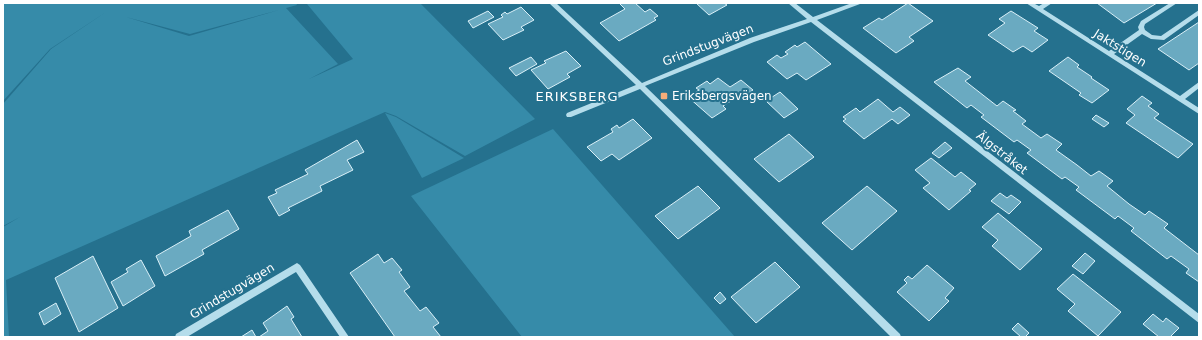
<svg xmlns="http://www.w3.org/2000/svg" width="1202" height="340" viewBox="0 0 1202 340" font-family="'DejaVu Sans',sans-serif">
<style>
.green{fill:#368ba9;fill-rule:evenodd}
.building{fill:#6aaac1;stroke:#daf0f8}
.lines{fill:none;stroke-linecap:round;stroke-linejoin:round}
.minor{fill:#b5ddeb;fill-rule:evenodd}
.poi-dot{fill:#f5ad79;stroke:#25718e;stroke-width:1.5}
.labels{text-anchor:middle;stroke-width:4;stroke-linejoin:round;paint-order:stroke}
.street-label{font-size:12px;fill:#fff;stroke:#25718e}
.poi-label{font-size:12px;fill:#fff;stroke:#25718e;text-anchor:start}
.neighbourhood-label{font-size:13px;letter-spacing:1px;fill:#fff;stroke:#25718e}
</style>
<rect width="100%" height="100%" fill="#25718e"/>
<path class="green" d="M3 3H296L297 5 286 8 338 64 309 79 353 59 307 4 420 3 535 119 465 156 396 116 385 112 6 280 9 337H3V227L20 217 3 226V104L51 49 106 12 50 49 3 101ZM279 10 189 36 126 17 190 34Z
M385 113 396 117 464 158 422 178Z
M553 129 735 337H522L411 196Z"/>
<path class="building" d="M622 3H635L645 12 650 9 658 16 654 18 656 20 619 41 600 23 625 9 620 4Z
M696 3H724L727 5 709 15Z
M908 3 933 21 909 37 914 41 896 53 863 28 879 18 882 20Z
M1097 3H1157L1124 23Z
M521 7 534 20 521 27 524 30 503 40 488 24 503 17 501 15 505 12 507 14Z
M488 11 494 17 473 28 468 21Z
M1011 11 1038 28 1034 31 1048 40 1032 52 1023 46 1013 52 988 35 1005 23 999 19Z
M1199 22V63L1189 70 1158 49Z
M805 42 831 64 806 80 797 73 787 79 767 62 777 55 781 58 788 54 785 52 795 45 797 47Z
M566 51 581 66 567 74 570 77 548 89 531 70 546 63 544 61Z
M531 57 537 64 516 76 509 68Z
M1068 57 1079 65 1077 67 1092 77 1091 78 1109 90 1092 103 1079 95 1081 93 1049 71Z
M958 68 971 77 965 81 997 106 1003 101 1016 110 1013 111 1026 121 1022 124 1041 138 1047 134 1062 144 1056 150 1077 165 1091 176 1099 171 1113 181 1107 186 1129 204 1145 215 1149 211 1168 224 1164 228 1199 255V282L1186 273 1189 269 1171 256 1167 259 1131 231 1134 228 1118 216 1115 219 1076 190 1079 187 1065 177 1062 179 1027 153 1031 150 1017 140 1014 142 981 117 984 115 971 105 967 108 934 82Z
M718 78 730 87 741 80 753 90 740 99 737 97 723 106 726 109 712 118 688 97 699 90 696 88 707 81 710 84Z
M780 92 798 109 784 118 766 101Z
M1142 96 1152 103 1148 106 1159 114 1154 118 1193 144 1178 158 1126 123 1135 115 1127 109Z
M878 99 893 112 900 107 910 115 898 124 892 119 864 139 843 121 846 119 843 117 856 108 860 112Z
M1096 115 1109 123 1104 127 1092 119Z
M633 119 652 138 619 160 612 154 601 161 587 147 613 132 611 129 617 125 619 128Z
M789 134 814 157 779 182 754 159Z
M357 140 364 152 347 160 353 170 320 186 322 191 288 208 290 210 279 216 268 197 277 193 275 190 308 174 305 170Z
M945 142 952 148 939 158 932 153Z
M931 158 955 177 961 172 976 184 969 190 971 191 949 210 923 188 930 183 915 170Z
M698 186 720 208 678 239 655 216Z
M867 186 897 211 852 250 822 223Z
M1000 193 1007 198 1011 195 1021 202 1009 214 991 201Z
M228 210 239 229 202 250 204 254 165 276 156 256 191 236 189 231Z
M998 213 1042 249 1020 270 992 246 998 240 982 227Z
M1085 253 1095 261 1083 274 1072 266Z
M378 254 384 263 392 258 402 270 399 272 410 287 404 291 420 311 426 307 439 323 433 327 441 337H395L350 273Z
M93 256 118 308 79 332 55 278Z
M141 260 155 286 123 306 111 282 128 272 126 269Z
M775 262 800 287 756 323 731 297Z
M927 265 954 288 945 298 949 301 929 321 897 292 907 283 904 280 908 276 912 279Z
M1073 274 1121 312 1098 336 1068 311 1075 304 1057 289Z
M720 292 726 299 720 304 714 298Z
M56 303 61 314 44 325 39 313Z
M287 306 294 317 291 319 302 337H259L268 331 263 323Z
M1153 314 1163 322 1166 318 1179 328 1170 337H1159L1143 324Z
M1018 323 1029 333 1025 337H1021L1012 329Z
M252 330 256 337H241Z"/>
<g class="lines">
<path class="minor" d="M549 3H556L642 83 750 38 807 19 788 3H795L813 17 852 3H861L860 4 817 20 1199 314V323L811 22 754 42 645 86 900 334 901 337H891L640 89 571 117H567L566 115 567 113 636 85Z
M1026 3H1033L1039 6 1044 3H1052L1043 9 1109 51 1139 30 1138 27 1141 21 1170 3H1177L1145 24 1144 27 1145 30 1152 35 1161 36 1199 10V15L1164 40 1151 39 1142 34 1114 54 1180 96 1199 82V88L1185 99 1199 108V114Z
M297 263 300 265 349 337H340L296 272 187 337H175L176 334Z"/>
</g>
<rect class="poi-dot" x="660" y="92" width="8" height="8" rx="2"/>
<g class="labels">
<g class="street-label">
<text transform="translate(708 45) rotate(-21)" y="4">Grindstugvägen</text>
<text transform="translate(1120 48) rotate(32)" y="4">Jaktstigen</text>
<text transform="translate(1002 153) rotate(38)" y="4">Älgstråket</text>
<text transform="translate(232 291) rotate(-31)" y="4">Grindstugvägen</text>
</g>
<g class="poi-label">
<text x="672" y="100">Eriksbergsvägen</text>
</g>
<g class="neighbourhood-label">
<text x="577" y="101">ERIKSBERG</text>
</g>
</g>
<rect width="1202" height="340" fill="none" stroke="#ffffff" stroke-width="8"/>
</svg>
